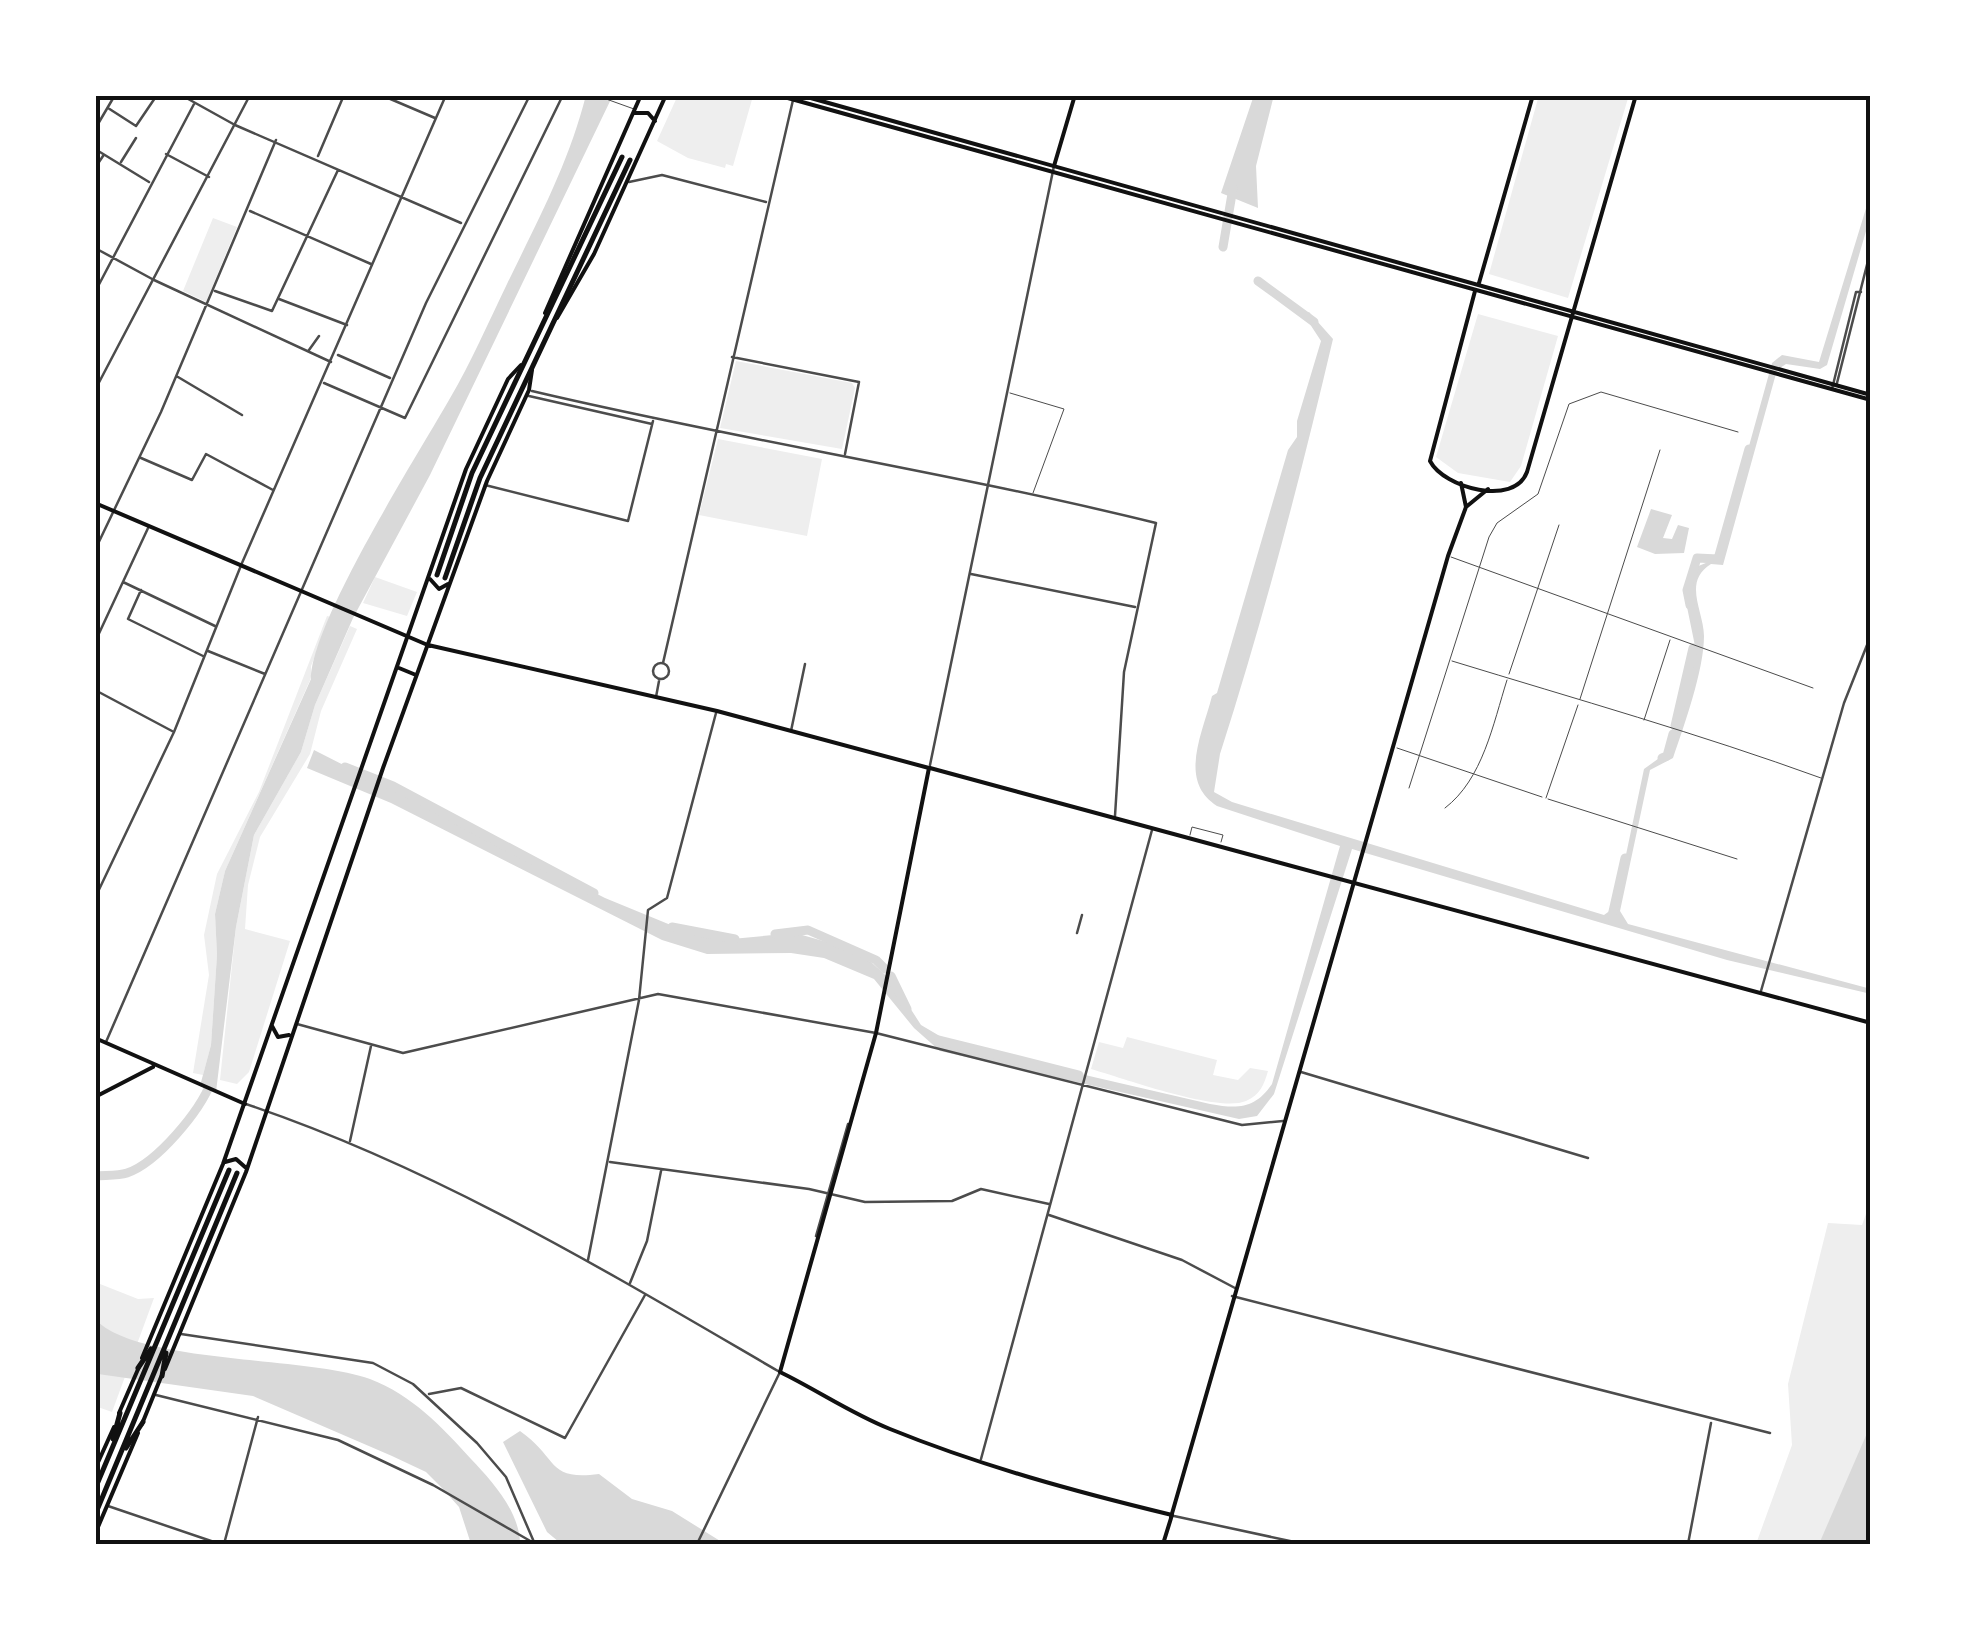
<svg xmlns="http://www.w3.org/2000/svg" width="1966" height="1639" viewBox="0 0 1966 1639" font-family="Ubuntu,sans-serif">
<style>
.green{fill:#eee}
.water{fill:#d9d9d9}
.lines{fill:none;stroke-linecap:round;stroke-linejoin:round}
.river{stroke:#d9d9d9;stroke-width:9}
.service{stroke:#4c4c4c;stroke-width:1}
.pedestrian{stroke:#4c4c4c;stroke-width:1}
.minor{stroke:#4c4c4c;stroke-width:2.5}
.tertiary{stroke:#4c4c4c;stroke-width:2.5}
.secondary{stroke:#111;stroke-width:4}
.primary{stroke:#111;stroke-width:4}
.trunk{stroke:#111;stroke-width:5}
.neatline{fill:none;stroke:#111;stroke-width:4}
</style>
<rect width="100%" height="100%" fill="#fff"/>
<path class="green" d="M678 95 753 96 733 166 726 164 725 168 688 158 657 141Z
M1539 95H1629L1568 298 1489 274Z
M213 218 237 227 206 302 183 291Z
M1478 314 1558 336 1521 466 1510 482 1458 473 1436 457Z
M736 361 852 383 855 388 842 449 720 428Z
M718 439 822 459 807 536 699 515Z
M375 577 417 592 407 616 363 603Z
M327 616 331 617 311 666V678L225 871 215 914 217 955 211 1045 203 1075 193 1073 209 975 204 935 217 874 259 792Z
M350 626 357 629 321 711 310 754 260 837 248 885 245 929 290 941 249 1072 237 1084 220 1080 236 927 254 835 301 752 315 705Z
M1127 1037 1217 1060 1213 1075 1238 1080 1250 1068 1268 1071C1264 1085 1260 1095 1246 1101 1218 1113 1123 1078 1091 1069L1099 1042 1123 1048Z
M1871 1200V1544H1756L1792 1445 1788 1384 1828 1223 1862 1225Z
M95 1282 138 1299 154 1298 112 1412 95 1406Z"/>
<path class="water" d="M586 95H613L430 475 353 618 315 705 301 752 254 835 236 927 216 1092 200 1086 211 1045 217 955 215 914 225 871 311 679C311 623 417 456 449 400 471 363 488 323 507 284 537 222 569 163 586 95Z
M1254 95H1274L1256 166 1258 208 1221 193Z
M1871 192V214L1827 365 1820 369 1786 364 1777 370 1723 565 1711 564C1682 582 1704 611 1704 636 1704 670 1684 726 1673 758L1650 770 1620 911 1628 924 1871 989V994L1727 960 1352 849 1274 1094 1257 1116 1239 1119 940 1051 914 1028 874 979 824 958 791 953 707 954 662 940 391 803 307 768 314 750 605 898 695 935 721 940 795 933 841 946 871 962 894 983 921 1025 955 1045 1210 1104C1238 1109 1255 1109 1272 1084L1340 846 1217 806C1178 781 1202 735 1212 696L1217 693 1288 450 1297 437V421L1321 341 1304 315 1309 312 1333 339C1300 479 1264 617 1220 754L1214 792 1232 802 1604 915 1615 907 1644 769 1669 751 1695 646 1686 602 1696 567 1718 558 1772 363 1782 355 1819 362Z
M1651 509 1672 515 1663 538 1672 539 1678 525 1689 528 1684 553 1655 554 1637 547Z
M95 1319C136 1364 306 1356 370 1379 412 1395 442 1427 471 1459 492 1481 520 1512 520 1544H471L459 1507 442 1488 426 1472 392 1456 253 1396 98 1374Z
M1871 1424V1544H1819Z
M520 1431C559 1458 546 1481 599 1474L632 1499 672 1511 725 1544 559 1542 547 1532 503 1442Z"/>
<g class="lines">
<path class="river" d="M1223 247 1233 188
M1258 281 1314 322
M1690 605 1687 590 1697 558 1718 559 1749 449
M1675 726 1693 648
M1662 758 1667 756 1673 734
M345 767 393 786 594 893
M1612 916 1625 858
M672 927 735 939
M775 934 808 930 876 960 885 969
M891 976 907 1009
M939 1040 1079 1075
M95 1176C105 1175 118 1176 127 1173 157 1163 200 1111 211 1082"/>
<path class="service" d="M1010 393 1064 409 1033 493
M1451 557 1813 688
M1452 661C1576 699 1700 734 1821 778
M1509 674 1559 525
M1580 699 1660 450
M1644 720 1670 640
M1397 748 1542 797
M1409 788 1489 537 1497 523 1538 494 1569 404 1601 392 1738 432
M1546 798 1578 705
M1548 799 1737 859
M1445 808C1483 779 1493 724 1507 680
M1190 835 1192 827 1223 835 1221 842"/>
<path class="pedestrian" d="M595 95 634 109"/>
<path class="minor" d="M181 95 235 125 461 223
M381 95 435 118
M108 108 136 126 157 95
M95 129 115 95
M95 149 149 182
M166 154 209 177
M318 156 344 95
M121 162 136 138
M95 168 103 156
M629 182 662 175 766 202
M250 211 371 264
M95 248 154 280 331 362
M215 291 272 311 338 170
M95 292 194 104
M279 299 347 325
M309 350 319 336
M338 355 390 378
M732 357 859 382 845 454
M178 377 242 415
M324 383 405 418 563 95
M532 391C739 440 949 472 1156 523L1124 672 1115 816
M529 396 652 424
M141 458 192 480 206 454 273 490
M485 485 628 521 653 421
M95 550 161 412 276 140
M971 574 1135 607
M123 582 215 626
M141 590 128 619 203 656
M95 642 149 526
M208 651 265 674
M653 671a8 8 0 1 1 16 0a8 8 0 1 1-16 0Z
M663 663 793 100
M95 690 172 731
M656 697 659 681
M791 731 805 664
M95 898 174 732 242 563 446 95
M1077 933 1082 915
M1761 991 1844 703 1871 635
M297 1024 403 1053 658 994 876 1033 1242 1125 1283 1121
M106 1042 426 303 530 95
M1301 1072 1588 1158
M350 1141 371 1046
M610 1162 809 1189 865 1202 952 1201 981 1189 1049 1204
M1049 1215 1182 1260 1235 1288
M588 1260 639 1000 648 910 667 898 716 713
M630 1283 647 1241 661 1171
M1232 1296 1770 1433
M181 1334 373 1363 413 1384 477 1443 506 1477 534 1542
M429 1394 461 1388 565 1438 645 1295
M156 1395 338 1440 433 1485 532 1542
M981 1459 1152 830
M108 1506 220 1544
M224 1544 258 1417
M1688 1544 1711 1423"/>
<path class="tertiary" d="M1837 383 1871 249
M1832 389 1856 292H1861
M95 390 250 95
M930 765 1054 166
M246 1104C436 1168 606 1271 778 1371
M816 1236 848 1124
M1174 1516 1304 1544
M534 1543 536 1544
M697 1544 779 1374"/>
<path class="secondary" d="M1054 166 1075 95
M95 503 430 646
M930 768 1871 1023
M95 1038 245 1104
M95 1097 153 1067"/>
<path class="primary" d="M777 95 1871 400
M800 95 1871 395
M635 113H648L655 121
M1479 283 1533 95
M1475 291 1430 461C1444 488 1514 507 1527 472L1636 95
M545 313 641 95
M557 318 594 254 666 95
M1461 483 1466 507
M430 579 439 589 448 584
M428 645 717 711 929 768 876 1033 780 1372C817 1390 852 1414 890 1429 981 1466 1077 1492 1172 1515L1163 1544
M399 668 416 675
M272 1026 278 1037 289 1035
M225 1162 236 1159 245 1167
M142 1358 223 1164 466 469 508 379 521 365
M165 1369 246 1172 383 768 487 481 529 390 532 370
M119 1413 139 1367
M142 1424 161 1377
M95 1469 114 1427
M1171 1517 1448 556 1466 507 1488 489
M95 1534 138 1433"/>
<path class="trunk" d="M437 575 472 473 622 157
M445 578 480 478 630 160
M138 1368 151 1349
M162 1376 166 1353
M113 1439 120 1413
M126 1448 143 1422
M95 1489 229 1170
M95 1515 237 1173"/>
</g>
<rect width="1966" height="1639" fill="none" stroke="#ffffff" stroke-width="195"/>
<rect x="98" y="98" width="1770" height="1444" class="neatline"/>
</svg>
